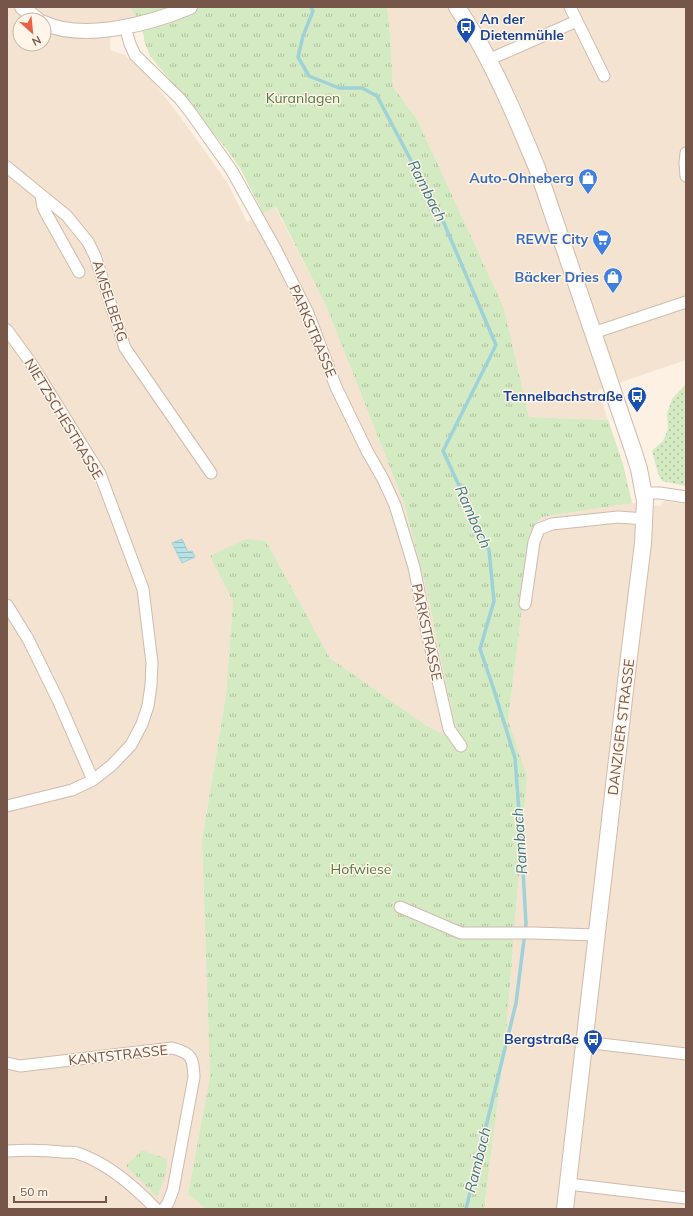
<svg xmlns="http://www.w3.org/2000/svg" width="693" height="1216" viewBox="0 0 693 1216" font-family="Mulish,sans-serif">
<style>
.residential{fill:#f4e3d1;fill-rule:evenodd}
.grass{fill:url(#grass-dots)}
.park{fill:url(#park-tufts)}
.water{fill:url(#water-rules);stroke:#9ed2d8}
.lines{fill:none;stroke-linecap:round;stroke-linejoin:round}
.stream{stroke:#9ed2d8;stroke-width:3.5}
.minor-casing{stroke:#d0baad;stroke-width:13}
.tertiary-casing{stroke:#d0baad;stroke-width:16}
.secondary-casing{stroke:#d3baaa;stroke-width:18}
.minor{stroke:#fff;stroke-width:11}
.tertiary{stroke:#fff;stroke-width:14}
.secondary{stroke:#fff;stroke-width:16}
.labels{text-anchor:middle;stroke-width:3;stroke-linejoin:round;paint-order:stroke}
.transit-label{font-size:14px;font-weight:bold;fill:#164399;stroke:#fff5e9;text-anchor:end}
.park-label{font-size:14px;fill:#547a41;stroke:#fff5e9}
.shop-label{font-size:14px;font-weight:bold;fill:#366cbe;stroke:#fff5e9;text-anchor:end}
.street-label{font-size:14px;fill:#755649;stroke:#fff5e9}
.water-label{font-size:15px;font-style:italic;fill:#3f7a81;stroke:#fff5e9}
</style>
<defs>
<pattern id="grass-dots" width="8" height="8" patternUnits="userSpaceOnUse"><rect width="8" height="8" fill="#d4eac2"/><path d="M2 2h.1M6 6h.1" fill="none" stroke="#b1c0a0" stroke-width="1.8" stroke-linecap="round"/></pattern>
<pattern id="park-tufts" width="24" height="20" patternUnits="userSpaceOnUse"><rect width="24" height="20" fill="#d4eac2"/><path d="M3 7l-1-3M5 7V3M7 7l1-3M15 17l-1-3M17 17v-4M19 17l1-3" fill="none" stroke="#b1c0a0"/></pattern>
<pattern id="water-rules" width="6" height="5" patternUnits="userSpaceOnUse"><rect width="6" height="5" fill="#b8e2e6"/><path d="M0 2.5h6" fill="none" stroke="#9ababc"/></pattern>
</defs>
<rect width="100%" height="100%" fill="#fcf1e3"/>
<path class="residential" d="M7 7H130L137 18 111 25 110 50 125 55 153 81 181 118 227 182 247 222 275 207 327 308 404 503 426 587 455 726 445 736 427 726 330 658 266 541 233 601 226 695 202 840 210 1076 188 1194 206 1209H7ZM20 20H44V44H20Z
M387 7H686V360L598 390 608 420 529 417 504 308 417 119 393 87 390 34Z
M665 501 686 504V1209H484L505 1046 527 775 508 720 532 528 542 517 632 503 661 506 662 502Z"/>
<path class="grass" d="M686 384V486L662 481 658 473 652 451 663 441 668 429 667 414 672 399Z"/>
<path class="park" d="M130 7H387L390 34 393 87 417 119 504 308 529 417 608 420 623 464 632 503 542 517 532 528 508 720 527 775 505 1046 484 1209H206L188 1194 210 1076 202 840 226 695 233 601 210 556 246 539 266 541 330 658 427 726 445 735 455 726 426 587 404 503 327 308 276 207 263 213 240 168 228 151 150 56 144 41V36L137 18Z
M142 1150 167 1159 166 1175 157 1197 126 1166Z"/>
<path class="water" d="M182 539 188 552 192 551 195 557 182 563 172 543Z"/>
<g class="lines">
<path class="stream" d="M311 7 313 11 303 36 298 57 309 76 339 88H362L377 96 443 221 496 345 443 451 489 550 494 601 480 649 494 690 515 758 522 852 526 924 516 1003 466 1209"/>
<defs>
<path id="minor" d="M570 7 604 76
M125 27 130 44 135 55 180 99 191 113 232 171 276 250 308 313 336 387 367 451 383 479 395 505 414 567 426 628 449 729 461 746
M488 60 577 21
M686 153 685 163 686 176
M7 167 67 216 88 242 95 256 125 348 211 473
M41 195 43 207 46 213 79 272
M7 330 31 363 100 474 143 589 152 663 151 685 148 706 142 724 131 745 112 765 93 780 72 790 7 806
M593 333 686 302
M644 493H660L686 497
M525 604 534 542 539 529 552 524 618 517 645 519
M7 605 28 639 58 700 93 780
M400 907 461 933H533L597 935
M584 1042 686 1054
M7 1063 20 1066 172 1048C192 1053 193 1058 194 1077L173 1190 168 1203 164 1209
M7 1151C25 1150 44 1150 62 1152 67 1152 72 1152 77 1153 108 1163 134 1186 156 1209
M568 1184 686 1198"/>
<path id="tertiary" d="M22 7 38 20
M44 23C84 42 152 23 190 7"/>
<path id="secondary" d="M457 7C465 20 474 33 481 46 503 86 520 127 537 168L633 450 639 469 645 501 643 543 627 673 565 1209"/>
</defs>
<use href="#minor" class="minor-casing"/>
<use href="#tertiary" class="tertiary-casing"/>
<use href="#secondary" class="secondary-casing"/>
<use href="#minor" class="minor"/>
<use href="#tertiary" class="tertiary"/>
<use href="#secondary" class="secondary"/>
</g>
<defs>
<symbol id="bus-pin" viewBox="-11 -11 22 30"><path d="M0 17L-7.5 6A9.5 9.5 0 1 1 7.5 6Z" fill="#1a4fb4" stroke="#fff5e9"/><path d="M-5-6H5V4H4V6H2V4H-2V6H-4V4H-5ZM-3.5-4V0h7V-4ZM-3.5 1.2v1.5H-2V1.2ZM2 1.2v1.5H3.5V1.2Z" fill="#fff"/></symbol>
<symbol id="shop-pin" viewBox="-11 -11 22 30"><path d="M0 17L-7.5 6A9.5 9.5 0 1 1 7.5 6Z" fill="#3f7fe0" stroke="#fff5e9"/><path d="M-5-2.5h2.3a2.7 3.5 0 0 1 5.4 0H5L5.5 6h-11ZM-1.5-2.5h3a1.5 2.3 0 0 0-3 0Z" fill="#fff"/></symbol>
<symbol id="supermarket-pin" viewBox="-11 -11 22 30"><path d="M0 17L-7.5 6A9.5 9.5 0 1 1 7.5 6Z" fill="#3f7fe0" stroke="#fff5e9"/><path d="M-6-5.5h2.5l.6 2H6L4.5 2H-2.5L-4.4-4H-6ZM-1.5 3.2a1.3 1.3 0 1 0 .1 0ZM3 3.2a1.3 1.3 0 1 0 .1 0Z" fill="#fff"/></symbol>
</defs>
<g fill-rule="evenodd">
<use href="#bus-pin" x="455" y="16" width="22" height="30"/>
<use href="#shop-pin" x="577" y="167" width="22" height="30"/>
<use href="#supermarket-pin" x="591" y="228" width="22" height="30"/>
<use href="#shop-pin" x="602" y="266" width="22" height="30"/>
<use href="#bus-pin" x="626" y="385" width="22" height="30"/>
<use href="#bus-pin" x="582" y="1028" width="22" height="30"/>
</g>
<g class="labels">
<g class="transit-label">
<text x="480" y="24" text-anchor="start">An der<tspan x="480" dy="16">Dietenmühle</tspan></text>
<text x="623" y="401">Tennelbachstraße</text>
<text x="579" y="1044">Bergstraße</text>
</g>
<g class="park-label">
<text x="303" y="103">Kuranlagen</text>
<text x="361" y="874">Hofwiese</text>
</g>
<g class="shop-label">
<text x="574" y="183">Auto-Ohneberg</text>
<text x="588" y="244">REWE City</text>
<text x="599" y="282">Bäcker Dries</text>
</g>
<g class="street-label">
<text transform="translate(110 301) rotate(72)" y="5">AMSELBERG</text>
<text transform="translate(313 331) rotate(67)" y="5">PARKSTRASSE</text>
<text transform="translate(64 419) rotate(59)" y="5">NIETZSCHESTRASSE</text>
<text transform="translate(427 632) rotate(78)" y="5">PARKSTRASSE</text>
<text transform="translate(621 727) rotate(-83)" y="5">DANZIGER STRASSE</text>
<text transform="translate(118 1055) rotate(-6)" y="5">KANTSTRASSE</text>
</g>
<g class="water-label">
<text transform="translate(427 191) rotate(63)" y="5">Rambach</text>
<text transform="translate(473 517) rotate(66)" y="5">Rambach</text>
<text transform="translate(520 841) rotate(-94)" y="5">Rambach</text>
<text transform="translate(478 1160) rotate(-76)" y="5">Rambach</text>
</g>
</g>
<rect width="693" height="1216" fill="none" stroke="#755649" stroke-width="16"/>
<g transform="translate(32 32) rotate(153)"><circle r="19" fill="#fff5e9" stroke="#c8b5a9"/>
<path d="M0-3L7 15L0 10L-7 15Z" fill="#e76247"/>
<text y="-6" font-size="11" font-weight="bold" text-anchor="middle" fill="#755649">N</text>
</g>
<path d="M14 1196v6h92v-6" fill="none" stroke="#755649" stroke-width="2"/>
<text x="20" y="1196" font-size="12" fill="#755649" stroke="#fff5e9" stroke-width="3" paint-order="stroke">50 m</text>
</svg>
